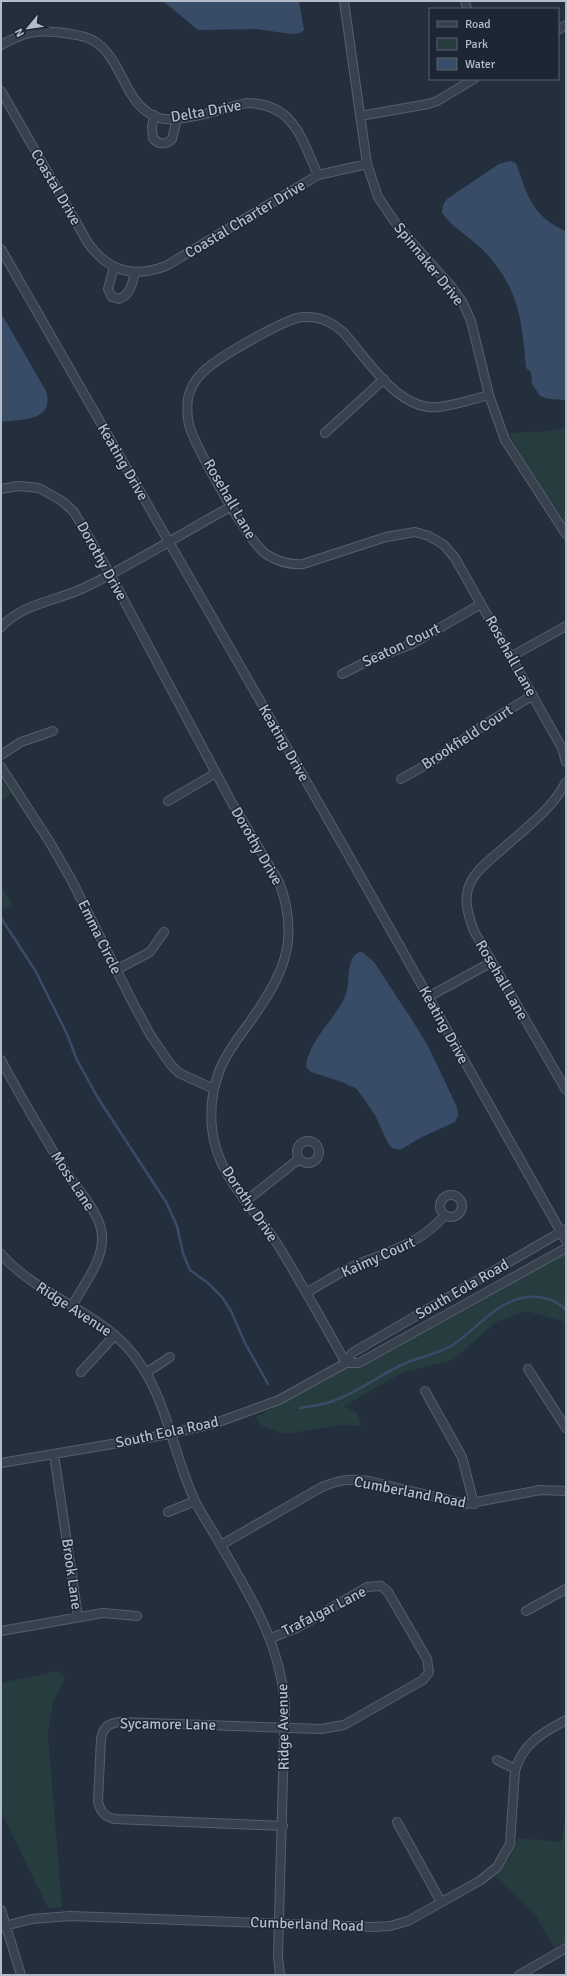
<svg xmlns="http://www.w3.org/2000/svg" width="567" height="1976" viewBox="0 0 567 1976" font-family="Signika,sans-serif">
<style>
.green{fill:#263c3f}
.water{fill:#394c67}
.lines{fill:none;stroke-linecap:round;stroke-linejoin:round}
.stream{stroke:#394c67;stroke-width:2.5}
.minor-casing{stroke:#565f6c;stroke-width:10}
.minor{stroke:#38414e;stroke-width:8}
.labels{text-anchor:middle;stroke-width:3;stroke-linejoin:round;paint-order:stroke}
.street-label{font-size:15px;fill:#b4bcc9;stroke:#1d2633}
</style>
<rect width="100%" height="100%" fill="#242f3e"/>
<path class="green" d="M566 428V523L526 464 508 433 550 431Z
M1 779 11 794 1 801Z
M1 885 12 904 1 911Z
M564 1251 566 1254V1322L526 1311 496 1322 453 1360 404 1372 344 1406 357 1413 362 1426 339 1425 286 1434 262 1427 256 1417 557 1254Z
M58 1671 65 1677 52 1705 48 1735 62 1907 48 1908 1 1812V1683Z
M566 1815V1942L554 1948 535 1914 495 1876 510 1857 517 1838 561 1842Z"/>
<path class="water" d="M163 1H299L304 30 300 33 291 34 255 29 198 30Z
M510 161 516 163C526 193 533 218 566 231V400L549 399 540 396 532 384 531 372 526 368C522 317 518 286 481 248 468 236 452 227 442 213L443 205 447 199 499 164Z
M1 313 46 391C55 422 21 419 1 422Z
M359 952H362L374 962 414 1023 429 1048 457 1107 458 1115 455 1122 422 1137 400 1150 392 1148 388 1143 375 1115 357 1089 342 1082 311 1072 306 1067C309 1038 336 1020 346 994 351 981 345 960 359 952Z"/>
<g class="lines">
<path class="stream" d="M1 918 35 970 67 1034 77 1060 98 1098 166 1202 177 1226 183 1253 190 1270 208 1283 222 1297 231 1311 245 1343 268 1384
M300 1408C311 1406 323 1405 333 1401 359 1392 380 1374 406 1363 421 1356 440 1354 454 1344 475 1330 493 1306 518 1299 534 1294 554 1297 566 1310"/>
<defs>
<path id="minor" d="M344 1 367 164 378 197 399 228 450 285 463 303 471 321 489 395 505 440 566 534
M465 1 467 9
M558 30 566 25
M1 45C25 32 37 29 65 33 74 35 85 35 94 41 124 59 123 106 159 118 178 124 225 108 246 103 294 103 301 138 318 175
M1 91 88 243C109 272 133 278 166 266L318 175 367 164
M154 115 152 128 153 138C158 145 166 145 172 139L177 119
M360 116 428 104 437 101 474 79
M1 249 345 849 566 1241
M114 267 108 289 112 297 119 299C131 294 132 284 135 272
M489 395C473 399 456 405 439 407 399 412 367 359 344 333 332 322 320 316 303 317 286 318 225 354 210 366 199 374 191 385 188 398 187 407 187 416 189 425 196 448 248 542 266 554 278 562 290 565 303 564L386 537 415 532 429 536 444 545 455 558 562 748 566 762
M325 433 384 379
M1 489 18 486 39 488 62 501 74 512 110 574 232 803 279 882C301 940 283 976 249 1023 239 1037 227 1052 220 1069 213 1087 210 1109 212 1128 216 1175 254 1208 278 1245 302 1284 324 1324 346 1363
M1 627C24 602 59 601 88 586 137 562 184 532 232 506
M512 656 566 626
M342 674 372 659 412 644 481 604
M1 755 21 742 53 731
M1 767 49 841 71 879 133 1003 151 1036 171 1065 179 1073 214 1089
M401 779 433 761 484 725 533 695
M566 782C552 810 522 831 499 852 486 863 473 873 468 889 464 903 469 917 474 931L566 1090
M168 801 216 773
M116 970 150 952 164 932
M428 997 492 962
M1 1060C20 1096 41 1131 62 1166 74 1186 102 1213 102 1237 103 1262 83 1285 72 1306
M297 1152a11 11 0 1 1 22 0a11 11 0 1 1-22 0Z
M440 1206a11 11 0 1 1 22 0a11 11 0 1 1-22 0Z
M246 1201 299 1159
M1 1254C36 1294 91 1308 127 1347 167 1391 171 1450 195 1501 201 1513 208 1524 215 1535 247 1592 279 1637 285 1704L278 1956 280 1975
M306 1293C320 1285 334 1276 349 1268 386 1251 416 1248 445 1215
M346 1363 352 1353 566 1229
M528 1369 566 1428
M81 1372 115 1335
M146 1373 170 1357
M425 1391 462 1457 474 1504
M54 1454 78 1617
M1 1463 153 1437 213 1424 279 1400 346 1363H359L566 1248
M168 1512 195 1501
M221 1545 320 1488C337 1480 351 1478 369 1481L466 1504 540 1490 566 1491
M526 1611 566 1589
M1 1631 103 1613 137 1616
M271 1638 297 1628 367 1587 381 1586 388 1592 427 1659 429 1672 423 1680 344 1725 321 1729 120 1722C109 1723 103 1727 101 1739L98 1801C100 1812 105 1817 115 1819L283 1826
M497 1760 515 1769
M397 1822 441 1902
M1 1910 21 1975
M1 1927 32 1919 70 1916 374 1927 390 1926 408 1921 481 1880 497 1867 510 1844 515 1771C522 1744 542 1733 566 1720
M519 1975 566 1948"/>
</defs>
<use href="#minor" class="minor-casing"/>
<use href="#minor" class="minor"/>
</g>
<g class="labels">
<g class="street-label">
<text transform="translate(206 111) rotate(-10)" y="5">Delta Drive</text>
<text transform="translate(56 187) rotate(60)" y="5">Coastal Drive</text>
<text transform="translate(245 219) rotate(-31)" y="5">Coastal Charter Drive</text>
<text transform="translate(429 264) rotate(51)" y="5">Spinnaker Drive</text>
<text transform="translate(123 462) rotate(60)" y="5">Keating Drive</text>
<text transform="translate(230 499) rotate(60)" y="5">Rosehall Lane</text>
<text transform="translate(102 561) rotate(61)" y="5">Dorothy Drive</text>
<text transform="translate(401 645) rotate(-25)" y="5">Seaton Court</text>
<text transform="translate(511 656) rotate(61)" y="5">Rosehall Lane</text>
<text transform="translate(467 737) rotate(-33)" y="5">Brookfield Court</text>
<text transform="translate(284 743) rotate(60)" y="5">Keating Drive</text>
<text transform="translate(257 846) rotate(60)" y="5">Dorothy Drive</text>
<text transform="translate(100 937) rotate(64)" y="5">Emma Circle</text>
<text transform="translate(502 980) rotate(60)" y="5">Rosehall Lane</text>
<text transform="translate(444 1025) rotate(61)" y="5">Keating Drive</text>
<text transform="translate(73 1181) rotate(57)" y="5">Moss Lane</text>
<text transform="translate(250 1204) rotate(56)" y="5">Dorothy Drive</text>
<text transform="translate(378 1257) rotate(-24)" y="5">Kaimy Court</text>
<text transform="translate(462 1289) rotate(-30)" y="5">South Eola Road</text>
<text transform="translate(74 1309) rotate(33)" y="5">Ridge Avenue</text>
<text transform="translate(167 1432) rotate(-12)" y="5">South Eola Road</text>
<text transform="translate(410 1492) rotate(11)" y="5">Cumberland Road</text>
<text transform="translate(72 1574) rotate(82)" y="5">Brook Lane</text>
<text transform="translate(324 1611) rotate(-27)" y="5">Trafalgar Lane</text>
<text transform="translate(168 1724) rotate(1)" y="5">Sycamore Lane</text>
<text transform="translate(283 1727) rotate(-91)" y="5">Ridge Avenue</text>
<text transform="translate(307 1924) rotate(2)" y="5">Cumberland Road</text>
</g>
</g>
<rect width="567" height="1976" fill="none" stroke="#b4bcc9" stroke-width="4"/>
<rect x="429" y="8" width="130" height="72" fill="#1d2633" stroke="#59626f"/>
<rect x="437" y="21" width="20" height="6" fill="#38414e" stroke="#59626f"/>
<text x="465" y="28" font-size="12" fill="#b4bcc9">Road</text>
<rect x="437" y="38" width="20" height="12" fill="#263c3f" stroke="#59626f"/>
<text x="465" y="48" font-size="12" fill="#b4bcc9">Park</text>
<rect x="437" y="58" width="20" height="12" fill="#394c67" stroke="#59626f"/>
<text x="465" y="68" font-size="12" fill="#b4bcc9">Water</text>
<g transform="translate(28 28) rotate(241)" stroke="#1d2633" stroke-width="3" paint-order="stroke">
<path d="M0-3L7 15L0 10L-7 15Z" fill="#b4bcc9"/>
<text y="-6" font-size="11" font-weight="bold" text-anchor="middle" fill="#b4bcc9">N</text>
</g>
</svg>
